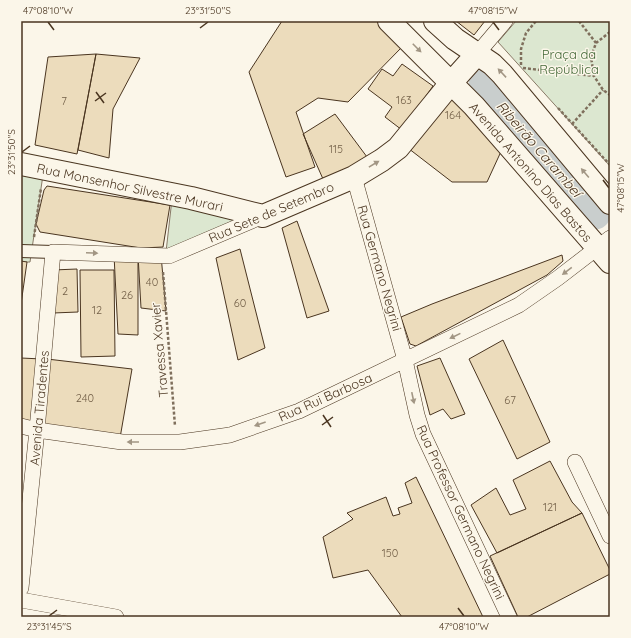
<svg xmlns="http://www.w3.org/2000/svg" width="631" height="638" viewBox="0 0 631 638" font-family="Quicksand,sans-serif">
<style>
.green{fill:#dce7d0;stroke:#887966}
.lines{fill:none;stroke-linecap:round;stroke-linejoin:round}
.river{stroke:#c9cecd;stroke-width:31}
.building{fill:#ecdcbc;stroke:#4a3520}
.pedestrian-casing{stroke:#4a3520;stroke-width:14}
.minor-casing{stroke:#4a3520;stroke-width:16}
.secondary-casing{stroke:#4a3520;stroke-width:24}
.path{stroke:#7f6f5c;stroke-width:2.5;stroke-dasharray:3 2;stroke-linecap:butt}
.pedestrian{stroke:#fbf6e9;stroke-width:12}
.minor{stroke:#fbf6e9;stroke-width:15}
.secondary{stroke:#fbf6e9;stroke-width:22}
.oneway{fill:#a29684}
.ticks{fill:none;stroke:#4a3520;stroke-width:1.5}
.labels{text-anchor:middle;stroke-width:3;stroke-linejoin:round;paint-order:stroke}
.number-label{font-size:11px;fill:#725f47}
.park-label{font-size:13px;fill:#436837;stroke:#fbf6e9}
.street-label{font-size:13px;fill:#4a3520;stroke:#fbf6e9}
.water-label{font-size:14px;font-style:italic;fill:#4a3520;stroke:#fbf6e9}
.neatline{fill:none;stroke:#4a3520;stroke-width:1.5}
.ticks-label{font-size:10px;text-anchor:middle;fill:#4a3520}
</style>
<rect width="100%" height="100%" fill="#fbf6e9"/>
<path class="green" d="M516 21H610V166L498 42Z
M21 171 43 175 30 262H21Z
M172 199 250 217 166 252Z"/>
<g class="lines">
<path class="river" d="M484 85 595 214"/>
</g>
<path class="building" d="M282 21H376L402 47 348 102 318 98 296 112 315 167 286 177 249 72Z
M456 21H485L474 35Z
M96 54 77 154 35 145 48 57Z
M96 54 140 58 113 109 109 158 78 150Z
M402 64 433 86 402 130 385 117 392 107 368 89 382 69 393 76Z
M452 86 504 145 487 182H452L404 145Z
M335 114 373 165 327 188 303 134Z
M47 186 170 205 163 247 141 248 40 232 36 224 44 190Z
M297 221 329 311 307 318 282 228Z
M240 249 265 348 238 360 216 258Z
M114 255H138V335L118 334Z
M138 255H161L166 311 141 308Z
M562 255 563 261 547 275 416 346 410 344 401 317 432 304Z
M21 261 27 262 21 304Z
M77 269 78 312 53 313V270Z
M80 270H114L115 356 81 357Z
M503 340 550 442 517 459 469 359Z
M21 358 42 359 36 428 21 425Z
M440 358 465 414 451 419 443 409 430 415 417 366Z
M47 359 132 369 120 438 39 427Z
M550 461 572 502 582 513 497 553 471 505 496 488 510 515 526 509 513 480Z
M416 477 483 617H402L368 570 333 578 323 537 353 519 347 513 386 497 393 516 400 514 398 508 412 503 405 483Z
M582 513 610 570V574L527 617H518L490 556Z"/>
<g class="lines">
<defs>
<path id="pedestrian" d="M21 251 53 252"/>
<path id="minor" d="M477 54 505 21
M354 177 405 360 417 415 423 434 509 617
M21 426 37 430 122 442H180L230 435 299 411 519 305 558 278 610 238
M575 462 610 536
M21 588 37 430 53 252 169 256 263 216
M21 600 116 617"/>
<path id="secondary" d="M389 21 474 106 610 262
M435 21 455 39 492 64 502 74 610 203
M21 164 191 198 263 216 354 177 382 160 398 148 451 83 477 54"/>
</defs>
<use href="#pedestrian" class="pedestrian-casing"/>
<use href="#minor" class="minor-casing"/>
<use href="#secondary" class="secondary-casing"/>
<path class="path" d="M579 21 596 43
M610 32 596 43 591 57 594 76 603 90 610 95
M521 65V49L526 33 536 21
M523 68 594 76
M558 108 610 165
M572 124 603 90
M34 237 41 188
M163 272 175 426"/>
<use href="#pedestrian" class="pedestrian"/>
<use href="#minor" class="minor"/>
<use href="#secondary" class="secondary"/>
</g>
<defs><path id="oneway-solid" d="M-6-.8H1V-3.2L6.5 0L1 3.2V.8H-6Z"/></defs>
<g class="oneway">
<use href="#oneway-solid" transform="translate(417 48) rotate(45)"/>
<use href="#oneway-solid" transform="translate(502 73) rotate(-133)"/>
<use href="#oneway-solid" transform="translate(374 164) rotate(-31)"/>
<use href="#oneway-solid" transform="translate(585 173) rotate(-130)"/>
<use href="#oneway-solid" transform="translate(92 253) rotate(2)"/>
<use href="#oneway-solid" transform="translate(567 271) rotate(143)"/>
<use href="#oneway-solid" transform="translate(455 336) rotate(154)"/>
<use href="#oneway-solid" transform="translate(413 398) rotate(78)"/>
<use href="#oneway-solid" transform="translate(260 424) rotate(161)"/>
<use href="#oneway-solid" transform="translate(133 442) rotate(-180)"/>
</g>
<path class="ticks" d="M48 22 54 30M493 22 499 30M200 28 208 22M96 92 104 103M95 101 106 93M22 152 30 146M603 180 609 188M323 415 331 427M322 425 333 417M458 608 464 616M49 616 57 610"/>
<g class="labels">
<g class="number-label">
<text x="404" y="104">163</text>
<text x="64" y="105">7</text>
<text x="453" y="119">164</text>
<text x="336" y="153">115</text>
<text x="152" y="286">40</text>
<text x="65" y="295">2</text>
<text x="127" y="299">26</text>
<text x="240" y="307">60</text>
<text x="97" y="314">12</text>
<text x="85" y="402">240</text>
<text x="510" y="404">67</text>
<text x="550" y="511">121</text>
<text x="390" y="557">150</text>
</g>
<g class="park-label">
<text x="569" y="59">Praça da<tspan x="569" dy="15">República</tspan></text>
</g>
<g class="street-label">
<text transform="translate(531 172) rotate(49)" y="5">Avenida Antonino Dias Bastos</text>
<text transform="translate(130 187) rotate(12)" y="5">Rua Monsenhor Silvestre Murari</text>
<text transform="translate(271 212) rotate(-23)" y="5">Rua Sete de Setembro</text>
<text transform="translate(380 268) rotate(74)" y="5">Rua Germano Negrini</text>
<text transform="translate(159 350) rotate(-95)" y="5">Travessa Xavier</text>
<text transform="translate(325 397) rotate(-24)" y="5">Rua Rui Barbosa</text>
<text transform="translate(39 408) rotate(-85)" y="5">Avenida Tiradentes</text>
<text transform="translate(461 512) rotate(65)" y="5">Rua Professor Germano Negrini</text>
</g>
<g class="water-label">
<text transform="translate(539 149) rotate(49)" y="5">Ribeirão Carambeí</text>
</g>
</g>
<rect width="631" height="638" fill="none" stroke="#fbf6e9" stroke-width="44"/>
<rect x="22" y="22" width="587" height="594" class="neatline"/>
<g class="ticks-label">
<text x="48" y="14">47°08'10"W</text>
<text x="208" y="14">23°31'50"S</text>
<text x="493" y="14">47°08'15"W</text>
<text transform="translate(11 152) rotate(-90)" y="4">23°31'50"S</text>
<text transform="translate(620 188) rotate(-90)" y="4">47°08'15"W</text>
<text x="49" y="630">23°31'45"S</text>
<text x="464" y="630">47°08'10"W</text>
</g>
</svg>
